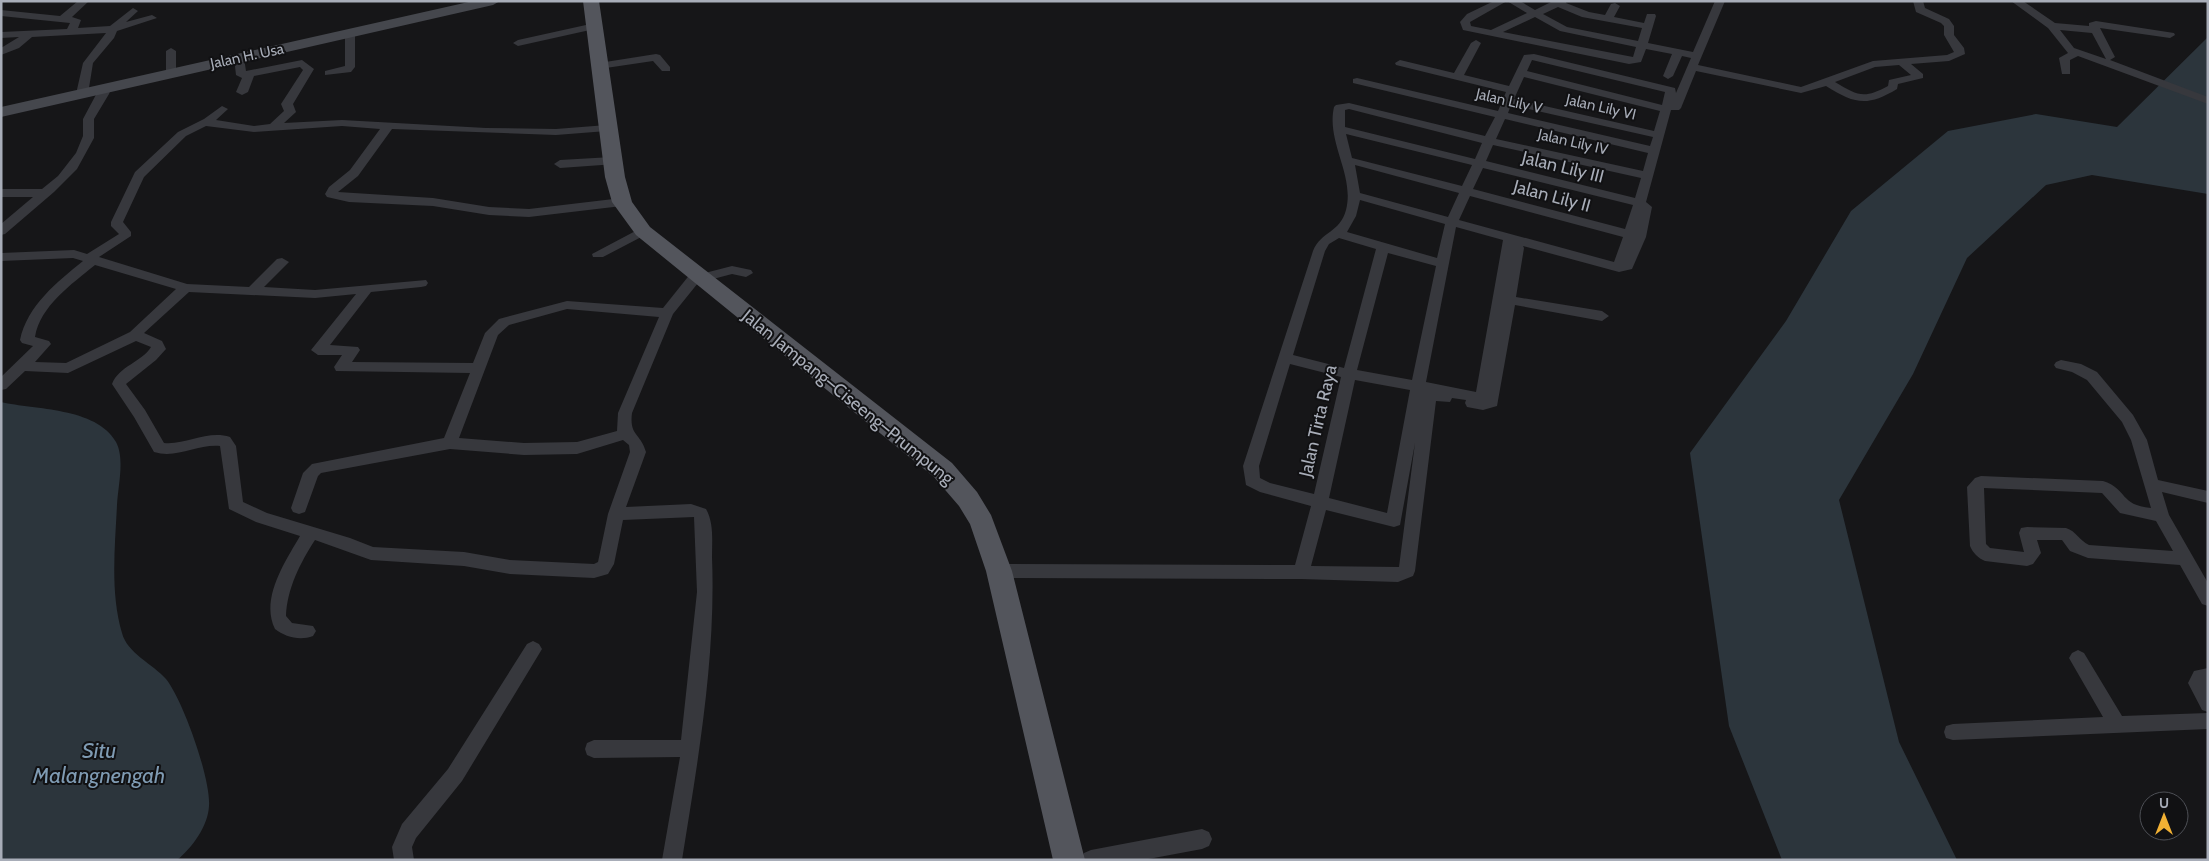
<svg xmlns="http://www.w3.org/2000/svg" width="2209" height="861" viewBox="0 0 2209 861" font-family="Cabin,sans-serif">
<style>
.water{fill:#2c353c}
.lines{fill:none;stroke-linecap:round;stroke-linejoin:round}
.street{fill:#37383d;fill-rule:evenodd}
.secondary{fill:#45474d;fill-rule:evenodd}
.primary{fill:#53555c;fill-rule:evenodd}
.labels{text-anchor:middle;stroke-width:4;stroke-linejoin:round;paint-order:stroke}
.far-street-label{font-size:15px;fill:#a8adb8;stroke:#111113}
.street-label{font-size:18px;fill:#a8adb8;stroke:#111113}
.near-water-label{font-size:22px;font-style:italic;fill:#7f9bb3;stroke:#111113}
</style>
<rect width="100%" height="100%" fill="#161618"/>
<path class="water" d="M2208 37V194L2092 175 2046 185 1967 258 1913 374 1839 500 1899 742 1957 860H1782L1729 726 1690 453 1786 321 1851 211 1948 131 2036 114 2117 127Z
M1 402C35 410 96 407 116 442 125 459 118 486 117 505 115 547 110 592 122 633 127 653 153 664 166 679 183 700 211 779 209 806 208 826 192 848 177 860H1Z"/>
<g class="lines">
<path class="street" d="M78 1H89L72 17 81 20 78 28 110 26 133 8 138 11 126 22 152 15 157 18 117 31 114 38 93 63 88 94 82 97 76 94 83 63 106 33 32 37 19 48 1 55V48L19 37 1 38V32L67 29 70 23 1 16V10L60 16Z
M1494 1H1507L1470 22 1471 26 1491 30 1527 13 1507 1H1520L1535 10 1553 1H1567L1566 3 1589 12 1605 15 1611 4 1615 3 1620 6 1614 17 1644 23 1647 14H1655L1656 16 1648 43 1693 52 1715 1H1725L1698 65 1801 87 1873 61 1947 55 1954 52 1944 35V26L1941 23 1916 12 1913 1H1923L1925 8 1949 19 1954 26V35L1964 48 1965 54 1949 61 1911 64 1923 74V78L1898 84 1897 89C1867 107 1855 104 1826 86L1801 93 1696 71 1681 108 1679 110H1671L1646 202 1652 207 1646 237 1632 269 1619 272 1523 246 1524 248 1516 297 1602 311 1609 316 1602 321 1515 305 1497 406 1483 410 1467 407 1465 403 1466 400 1452 398 1450 402 1436 401 1415 571 1413 576 1398 582 1301 579 999 578 993 576 991 571 993 566 999 564 1295 565 1311 506 1260 492 1246 485 1243 466 1313 251C1321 231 1340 233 1346 210 1355 175 1326 142 1334 107L1336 105 1349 103 1485 136 1495 117 1353 83V79L1357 78 1498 111 1506 92 1396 65 1395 63 1400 60 1454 73 1471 43 1476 40 1481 43 1464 75 1509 86 1524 55 1534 54 1675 88 1676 93 1691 58 1682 56 1673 76 1668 79 1663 76 1672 54 1646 49 1641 62 1629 64 1463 30 1460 22 1467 14ZM1558 7 1582 17 1642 28 1638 41 1567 27 1543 14ZM1535 17 1560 31 1636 47 1633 57 1503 32ZM1532 60 1665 92 1662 105 1527 71ZM1899 65 1911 75 1889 80 1888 86C1864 99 1858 96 1835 82L1875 67ZM1524 77 1660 111 1654 131 1514 99ZM1511 105 1653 137 1650 146 1508 113ZM1349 109 1482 143 1475 159 1345 127V110ZM1505 119 1648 153 1643 171 1496 139ZM1346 134 1472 165 1462 186 1352 158ZM1493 145 1641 178 1635 198 1486 161ZM1355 165 1459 193 1448 217 1360 193ZM1483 168 1633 205 1625 229 1473 189ZM1470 196 1623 237 1614 262 1459 220ZM1360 200 1445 224 1437 258 1347 232 1356 216ZM1456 227 1503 240 1476 392 1426 382ZM1339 238 1376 249 1344 368 1293 355 1325 251 1329 244ZM1388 253 1436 266 1412 380 1357 370ZM1290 364 1341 377 1314 494 1270 483 1260 478 1259 466ZM1355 380 1410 390 1387 513 1329 498ZM1415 443 1399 567 1311 566 1326 510 1394 527 1400 525Z
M2011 1H2023L2055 23 2089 26V23L2096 21 2174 33 2175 35 2170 38 2100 28 2115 57 2110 60 2208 97V104L2078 56 2070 60V74H2062L2059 58 2068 53 2048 28ZM2060 30 2092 33 2106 59 2074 48Z
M595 23 599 24V28L518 46 513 43 518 40Z
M350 30 355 33V67L351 72 325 75V71L345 66V33Z
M171 48 176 51V73L171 76 166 73V51Z
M656 54 660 55 670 67V71H662L653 61 599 69 594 66 599 63Z
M239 55 244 58 246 71 302 60 314 69 293 104 296 112 284 123 342 120 486 128 556 129 607 125 613 128 607 131 556 135 392 129 358 176 338 192 433 198 489 207 529 209 622 198 628 202 622 206 529 217 489 215 433 206 349 202 327 197 325 194 329 187 350 170 380 129 342 126 254 132 206 126 186 136 144 177 123 222 131 232V236L99 257 187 284 249 287 277 259 282 258 289 262 264 287 315 290 426 280 428 283 426 286 421 287 371 292 330 345 358 347 360 350 352 362 473 363 485 333 499 319 567 301 663 308 691 273 696 272 701 274 732 266 751 270 753 273 746 277 732 274 698 283 673 314 632 413C629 436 641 433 646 452L626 507 691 504 706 509C714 523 712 541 712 557 716 658 698 760 682 860H662L680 757 594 758 587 755 585 749 587 743 594 740H681L697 592 694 517 623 520 614 564 608 574 594 578 510 574 464 566 371 560 315 540C300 563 287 589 286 616L292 623 313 626 316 631 313 636C300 641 285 637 275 629 260 599 285 562 300 536L256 522 229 509 220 446C197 444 177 459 154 452L134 417 112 384C119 366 142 362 151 347L136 341 68 373 25 371 6 389 1 390V377L33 346 22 343 20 340C27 306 57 282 83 261L73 258 1 261V253L74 250 87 254 119 234 111 226V222L135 172 178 132 204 119 222 106 228 109 216 120 254 126 270 124 284 111 281 104 303 70 300 67 254 76 248 92 242 95 236 92 242 78 236 75 234 58ZM95 265 176 289 130 332 66 363 35 362 51 344 49 341 35 337C40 306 72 284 95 265ZM189 292 315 298 356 294 311 350 318 355H342L334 367 336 371 470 373 444 438 312 464 303 473 291 508 293 512 299 514 305 512 318 476 321 473 450 449 524 455 577 454 623 440 629 445 630 452 608 514 598 562 594 564 510 560 464 552 373 547 350 538 267 513 243 502 236 446 230 437C207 430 187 445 164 443L145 410 126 384 156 360 166 349 162 341 144 333ZM567 309 659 317 618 413 617 431 577 442 524 443 459 438 498 335 509 325Z
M105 86 111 89 109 94 94 119V138L77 169 54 192 5 234 1 235V224L33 197H1V189H42L58 176 76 153 83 136V119L99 89Z
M612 157 618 161 616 164 560 168 554 164 560 160Z
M643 227 647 228 649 231 647 234 603 257H593L592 254Z
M2061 360 2081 364 2097 372 2133 415 2147 440 2158 480 2208 491V503L2162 492 2169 515 2208 583V606L2202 604 2180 565 2088 558 2070 551 2062 540H2037L2041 553 2033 564 2027 566 1985 561C1978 558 1973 553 1970 546L1967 487 1975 478 1981 476 2103 481C2128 489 2119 505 2151 508L2131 440 2122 422 2087 380 2072 372 2056 368 2054 365 2056 362ZM1984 488 2102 493 2120 513 2156 521 2173 551 2089 545C2080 541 2076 531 2066 528L2027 527 2021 528 2019 533 2024 552 1990 548 1986 544Z
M533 641 539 644 542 649 539 654 462 781 416 838 412 847 414 860H394L392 847 402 824 448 769 527 644Z
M2078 650 2084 653 2122 716 2208 713V729L1953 740 1946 738 1944 732 1946 726 1953 724 2103 717 2069 658 2072 653Z
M2208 668V712L2202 710 2188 683 2194 671Z
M1202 829 1209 832 1212 839 1209 846 1202 849 1143 860H1081L1084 853 1091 850Z"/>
<path class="secondary" d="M473 1H500L493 5 1 117V107Z"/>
<path class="primary" d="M583 1H599L625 177 632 202 650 227 952 463 977 492 991 515 1012 571 1085 860H1053L986 571 970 524 959 506 934 477 636 235 612 202 605 177Z"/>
</g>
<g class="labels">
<g class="far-street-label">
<text transform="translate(247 56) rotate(-12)" y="5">Jalan H. Usa</text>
<text transform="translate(1509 101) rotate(13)" y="5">Jalan Lily V</text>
<text transform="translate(1601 107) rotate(13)" y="5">Jalan Lily VI</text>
<text transform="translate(1573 142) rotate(13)" y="5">Jalan Lily IV</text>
</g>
<g class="street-label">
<text transform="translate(1563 167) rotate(14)" y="6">Jalan Lily III</text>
<text transform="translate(1552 196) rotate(15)" y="6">Jalan Lily II</text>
<text transform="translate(848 397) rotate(39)" y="6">Jalan Jampang–Ciseeng–Prumpung</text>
<text transform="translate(1318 421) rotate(-77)" y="6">Jalan Tirta Raya</text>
</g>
<g class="near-water-label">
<text x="99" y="758">Situ<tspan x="99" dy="25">Malangnengah</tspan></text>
</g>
</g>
<rect width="2209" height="861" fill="none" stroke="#a8adb8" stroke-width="5"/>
<g transform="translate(2164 816)"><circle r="24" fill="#111113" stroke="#4d4f55"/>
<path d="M0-4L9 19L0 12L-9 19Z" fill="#f2b134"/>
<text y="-8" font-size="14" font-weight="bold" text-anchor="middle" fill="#a8adb8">U</text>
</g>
</svg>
